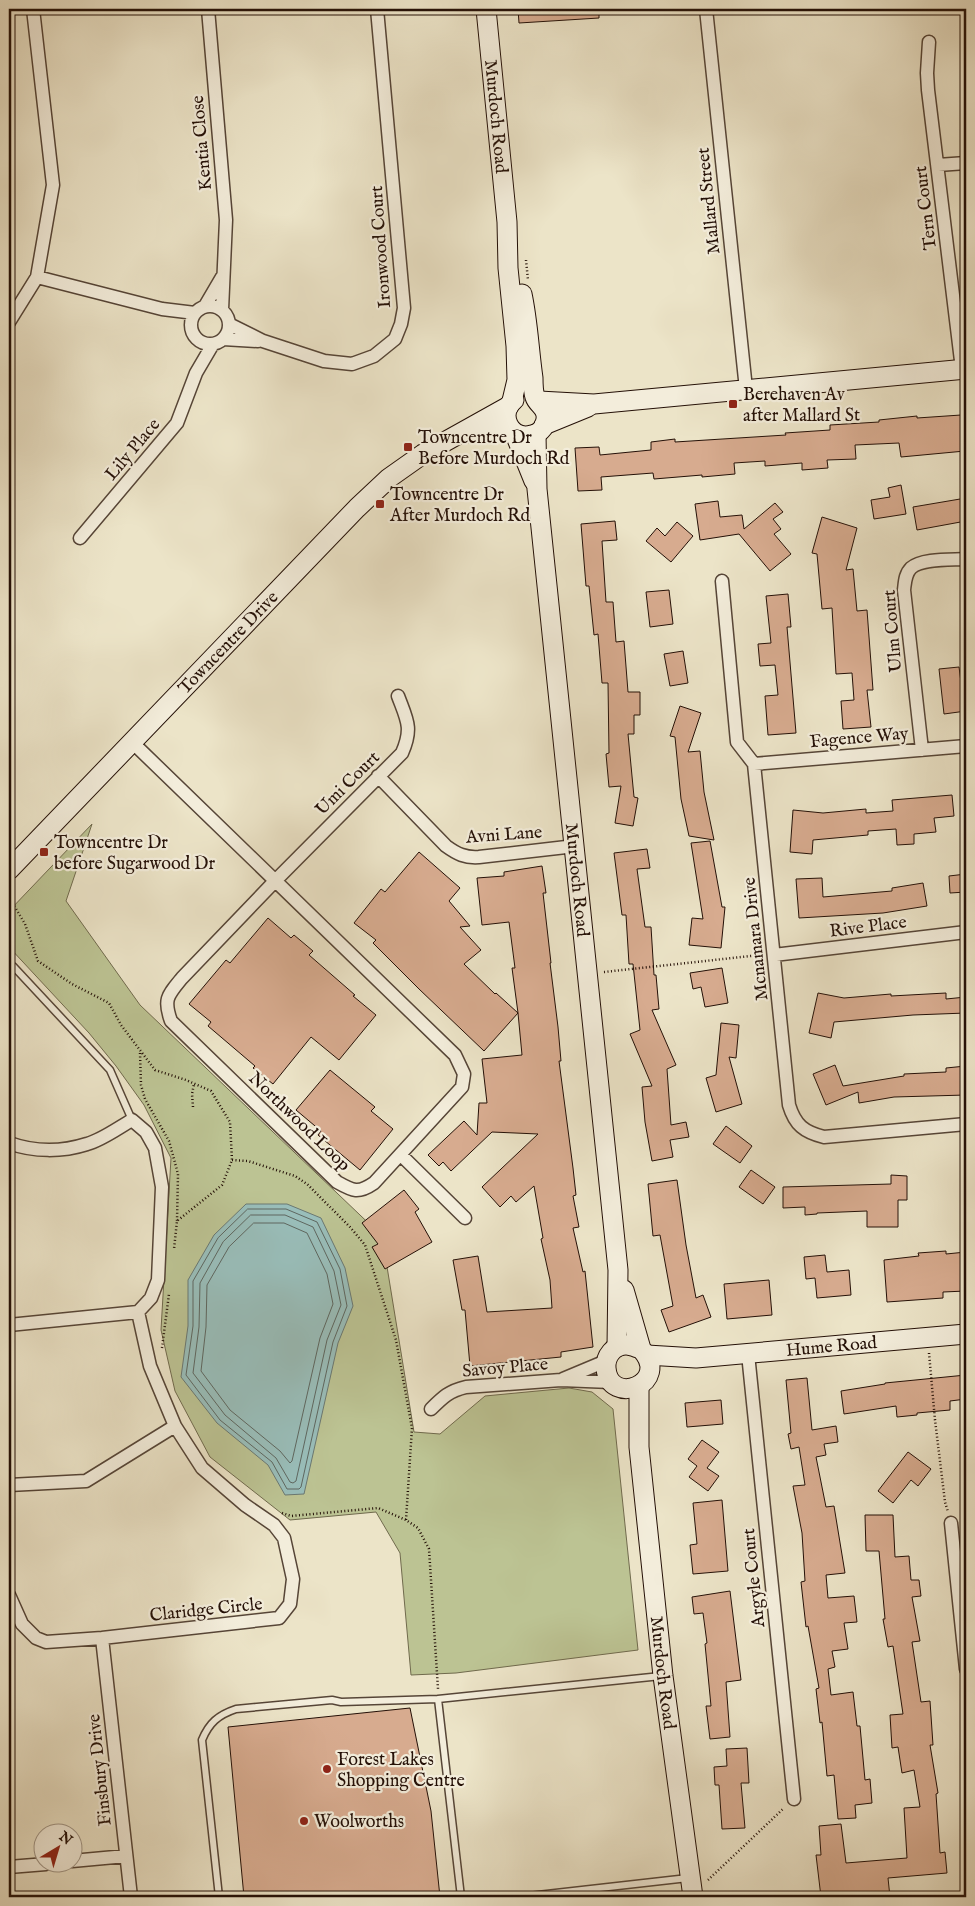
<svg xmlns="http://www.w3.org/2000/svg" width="975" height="1906" viewBox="0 0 975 1906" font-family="'IM FELL English',serif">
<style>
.green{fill:#bcc393;stroke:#706a4d}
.water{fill:#99beba;stroke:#6a7872}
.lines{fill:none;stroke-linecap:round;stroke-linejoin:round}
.shore{stroke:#5e6760;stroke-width:1}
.building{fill:#d7ab8f;stroke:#241007}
.lane-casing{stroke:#564537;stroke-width:9}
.street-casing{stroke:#564537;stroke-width:15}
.secondary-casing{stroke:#241007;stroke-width:21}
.path{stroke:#241007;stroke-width:2.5;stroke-dasharray:1 2.5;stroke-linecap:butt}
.lane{stroke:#f3eddb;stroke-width:6}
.street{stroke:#f3eddb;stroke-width:12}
.secondary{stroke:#f3eddb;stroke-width:19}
.poi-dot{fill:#8f2418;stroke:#f3eddb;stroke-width:2}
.labels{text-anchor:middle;stroke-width:4.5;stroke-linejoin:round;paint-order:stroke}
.street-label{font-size:18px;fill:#241007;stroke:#f3eddb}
.poi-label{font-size:18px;fill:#241007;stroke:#f3eddb;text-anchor:start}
</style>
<rect width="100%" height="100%" fill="#ece4c8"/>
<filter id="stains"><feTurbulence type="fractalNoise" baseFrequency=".004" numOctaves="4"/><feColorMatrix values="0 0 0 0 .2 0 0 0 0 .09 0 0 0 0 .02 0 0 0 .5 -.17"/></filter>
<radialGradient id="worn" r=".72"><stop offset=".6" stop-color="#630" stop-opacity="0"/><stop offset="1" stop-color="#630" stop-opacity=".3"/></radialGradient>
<path class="green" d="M92 824 66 901 140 1005 382 1236 414 1432 440 1434 485 1396 569 1388 592 1392 613 1409 638 1650 456 1673 411 1675 400 1553 376 1512 290 1520 210 1457 175 1391 161 1330 171 1158 144 1105 116 1066 89 1033 9 947V911Z"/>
<path class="water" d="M246 1204H287L321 1218 345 1268 353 1306 338 1343 304 1494 285 1495 268 1465 217 1423 181 1377 188 1326V1280L214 1235Z"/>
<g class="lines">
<path class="shore" d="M248 1209H286L317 1222 340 1269 347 1306 333 1342 301 1487 299 1489H287L272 1462 220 1420 186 1375 193 1326V1281L218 1238Z
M251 1215H285L313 1227 334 1271 341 1305 327 1340 296 1481 293 1483 290 1482 276 1458 225 1415 193 1373 199 1327 200 1283 223 1242Z
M254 1223H284L307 1233 327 1274 333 1304 320 1338 292 1461 290 1463 280 1451 230 1410 201 1371 206 1327 207 1285 229 1247Z"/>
</g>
<path class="building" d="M518 9H599V18L519 23Z
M961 415 965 451 901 457 899 443 855 445 856 459 827 460 828 468 802 470V463L765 466V461L734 463 735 474 702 477V475L654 479 653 473 601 477 602 490 578 491 575 448 599 447 600 455 651 450V442L675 439V442L786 435 785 433 830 430V425L879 422V420L917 416V418Z
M901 485 906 514 874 519 871 500 890 497 888 488Z
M966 498V521L917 530 913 507Z
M718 501 720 517 742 515 744 529 775 503 783 512 773 519 781 529 774 534 791 554 770 571 739 534 700 540 695 504Z
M822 517 857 528 846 570 853 569 857 611 867 610 873 690H867L871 727 843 729 841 701 854 700 852 673 836 674 832 608 822 609 817 554 812 553Z
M615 521 617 540 602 541 606 602H613L616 642 624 641 628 692H640V715H634V734H628L634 797 638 798 633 826 615 823 621 786 609 787 606 754 609 753 608 683H602L598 634 594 635 589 586H586L581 524Z
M677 522 693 536 671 562 646 541 657 528 665 536Z
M669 590 673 624 650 627 646 592Z
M788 594 791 627H787L796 733 768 735 765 696 778 695 775 665 760 666 758 644 771 643 766 596Z
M683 651 688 683 670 686 664 654Z
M959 667 962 690 966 689V711L944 714 939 669Z
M680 706 701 713 688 752 700 751 704 792 714 840 689 836 681 799 675 737 670 736Z
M952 795 954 816 934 818 936 832 914 834V844L897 845 896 829 868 831V835L813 840 812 854 790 852 793 810 823 813 866 809V813L893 811 892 800Z
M710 841 722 907H725L721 948 689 945 692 918 703 919 691 843Z
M647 849 650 868 637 869 645 927H651L654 975H656L659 1009 652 1010 676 1065 667 1069 671 1125 686 1122 689 1137 670 1140 673 1157 652 1161 645 1122 642 1087 652 1086 630 1034 640 1030 633 964H629L626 915H622L614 853Z
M419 852 460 888 449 901 470 926 460 927 481 950 464 964 495 994 496 993 518 1013 512 968H515L509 922 482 925 477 878 504 876V872L542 866 546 893H543L551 963H550L558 1027 561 1061H559L573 1168 576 1195 573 1196 579 1227 573 1228 583 1272 585 1271 593 1347 561 1352V1357L470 1366 465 1310H462L453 1260 478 1256 487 1312 552 1308 550 1280 541 1239 543 1238 534 1186 516 1202 511 1196 500 1207 482 1187 538 1134 492 1132 451 1171 443 1162 439 1166 428 1155 464 1121 477 1135 479 1103H487L482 1059 522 1055 518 1013 484 1051 419 989 373 943 376 940 354 923 381 889 385 892Z
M966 874V892L950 893 949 876Z
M822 878 823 897 892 891V888L923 883 927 906 883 913 799 918 796 879Z
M268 918 291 938 294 935 313 951 309 955 355 995 353 996 376 1015 339 1060 311 1037 273 1084 253 1068 255 1066 208 1026 211 1022 189 1004 226 960 230 963Z
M722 968 728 1003 705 1007 701 987 693 989 690 973Z
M818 993 844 998 891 994V996L946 993V999L966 997V1013L913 1015 834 1022 831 1038 809 1033Z
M721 1023 739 1025 736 1058 729 1057 742 1104 716 1112 706 1078 716 1075Z
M835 1065 843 1086 904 1076V1074L946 1072V1068L966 1066V1095L894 1097 859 1103 858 1092 826 1105 813 1074Z
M330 1070 375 1107 371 1111 393 1129 360 1170 318 1135 321 1131 296 1110Z
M726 1126 752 1146 740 1163 713 1144Z
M751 1170 775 1187 763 1204 739 1187Z
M891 1175 907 1176V1200H898V1227H867V1211L817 1213V1214L805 1215V1207L783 1208V1187L891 1184Z
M677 1180 686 1245 696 1298 703 1295 711 1317 669 1332 661 1310 673 1306 660 1235 653 1236 648 1184Z
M404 1190 419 1209 415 1212 432 1242 385 1269 372 1247 378 1244 362 1223Z
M946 1251V1254L966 1252V1291L943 1292V1298L887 1302 884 1260 919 1256 918 1253Z
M825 1255 827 1272 849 1270 851 1295 817 1298 815 1278 806 1279 804 1257Z
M769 1280 772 1315 727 1319 724 1284Z
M966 1375V1399L950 1401V1410L917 1413V1415L897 1417 896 1406 844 1414 841 1391 885 1384V1383Z
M807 1378 812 1430 836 1426 838 1442 824 1444 826 1455 816 1457 826 1507 834 1506 845 1573 826 1575 828 1598 854 1596 857 1622 844 1623 848 1649 832 1651 835 1667 828 1669 831 1695 853 1692 857 1726H860L865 1780 870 1779 872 1803 855 1805 856 1818 838 1819 834 1775 827 1776 822 1722 820 1723 816 1689 819 1688 808 1626 806 1627 801 1582 805 1581 802 1533 793 1486 805 1485 799 1447 791 1449 788 1434 791 1433 786 1380Z
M721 1400 723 1424 687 1427 685 1403Z
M702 1440 719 1452 707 1468 719 1476 708 1491 689 1477 697 1466 688 1459Z
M908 1452 931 1469 918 1486 911 1480 893 1503 878 1491Z
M722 1500 728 1571 693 1574 690 1545 697 1544 693 1503Z
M865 1515H893L895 1557 909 1556 911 1580H919L921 1596 912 1597 920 1641 912 1642 921 1702 930 1701 933 1745H930L938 1793 936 1794 940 1853 945 1852 947 1873 888 1878 890 1897H821L816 1855H821L819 1826 841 1824 846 1863 907 1858 904 1808 920 1807 914 1770 902 1773 898 1747 892 1748 890 1715 903 1714 893 1646 888 1647 883 1619H885L879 1551H866Z
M730 1591 741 1680 726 1682 730 1737 710 1739 706 1706H711L705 1644 707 1643 703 1613 694 1614 692 1597Z
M410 1708 431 1811 440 1897H244L228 1727Z
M747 1748 749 1783H741L745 1828 722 1829 719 1785H715L714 1767 727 1766 726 1749Z"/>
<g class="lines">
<defs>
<path id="lane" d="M13 966 110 1070 132 1120
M438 1699 461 1897
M219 1897 202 1740C209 1723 218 1715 236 1709L332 1700 341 1702 438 1699 661 1676
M520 1897 688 1878"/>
<path id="street" d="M208 9 226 220 222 310
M706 9 746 389
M929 42 927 73 928 90 962 369
M938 165 966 163
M37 277 162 309 195 313
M191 325a19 19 0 1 1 38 0a19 19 0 1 1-38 0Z
M205 306 222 277
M9 322 37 277 53 185 33 9
M229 324 263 341 324 361 352 364 374 356 395 339 401 324 404 308 377 9
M223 339 258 341
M80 538 177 423 196 373 213 344
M722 581 737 742 754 764 789 1105C795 1125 804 1132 824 1137L966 1124
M132 742 455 1055 464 1074 462 1087 374 1183C358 1194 353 1191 337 1182L171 1021C163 999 168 995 182 978L275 881 402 753C413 728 407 720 398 696
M922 750 904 590C905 582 905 574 911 568 922 558 952 560 966 559
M754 764 966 746
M378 776 446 846C457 854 465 858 479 857L575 846
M774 955 966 932
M9 1143C34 1152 62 1152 87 1144 102 1140 118 1128 132 1120L146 1132 155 1148 162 1187 158 1280 151 1298 138 1312 9 1325
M401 1155 465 1218
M748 1354 794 1799
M563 1379 606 1361
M431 1409C443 1397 449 1391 466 1387L561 1380 611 1382
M9 1485 86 1481 175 1426
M951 1523 966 1669
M9 1595 22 1624 36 1638 46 1642 102 1638 279 1618 290 1604 293 1579 284 1538 274 1525 245 1505 202 1468 175 1426 150 1366 138 1312
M102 1638 131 1897
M72 1861 126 1856
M9 1867 46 1864"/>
<g id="secondary">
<path id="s1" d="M486 9 507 222 508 268 516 346 517 380 512 401"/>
<path d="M514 400C497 414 510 441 532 435 541 433 547 425 546 415 545 406 537 404 535 397 533 391 533 384 533 378 529 350 528 322 522 294"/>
<path d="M539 401 594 404 966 369"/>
<path d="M544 425 588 407"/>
<path d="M463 433 512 431"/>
<path d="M515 434 534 481"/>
<path id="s2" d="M536 434 537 489 618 1270 617 1347"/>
<path id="s3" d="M9 870 357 508 389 478 423 454 509 406"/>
<path d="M624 1290 641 1349C673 1383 609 1408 606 1368 605 1356 614 1345 626 1345 631 1345 637 1348 641 1349"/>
<path id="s4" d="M647 1355 696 1358 966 1334"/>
<path id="s5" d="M639 1386V1447L663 1676 693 1897"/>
</g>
</defs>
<use href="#lane" class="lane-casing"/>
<use href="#street" class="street-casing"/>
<use href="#secondary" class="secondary-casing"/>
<path class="path" d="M526 260 528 280
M9 897 25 924 38 961 72 984 109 1003 121 1025 155 1070 186 1080 211 1091 230 1122 232 1160 222 1185 177 1221 174 1249
M604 972 760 955
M140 1053 141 1085 145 1099 169 1141 178 1174 177 1221
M193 1107 192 1094 194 1084
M232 1160 248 1161 295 1176 307 1184 350 1227 365 1245 396 1340 412 1428 406 1520
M162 1348 169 1294
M929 1353 935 1420 945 1502 948 1512
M282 1513 291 1516 378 1508 406 1520 418 1528 429 1549 438 1689
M708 1880 784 1808"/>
<use href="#lane" class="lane"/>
<use href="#street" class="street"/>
<use href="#secondary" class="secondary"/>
</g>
<g class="poi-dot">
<rect x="728" y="399" width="10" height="10" rx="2.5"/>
<rect x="403" y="442" width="10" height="10" rx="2.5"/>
<rect x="375" y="499" width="10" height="10" rx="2.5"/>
<rect x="39" y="847" width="10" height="10" rx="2.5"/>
<circle cx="327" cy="1769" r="5"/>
<circle cx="304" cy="1821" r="5"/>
</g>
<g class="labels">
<g class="street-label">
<text dy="6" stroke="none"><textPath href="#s1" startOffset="108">Murdoch Road</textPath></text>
<text transform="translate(201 143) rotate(-95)" y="6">Kentia Close</text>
<text transform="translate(708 201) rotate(-96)" y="6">Mallard Street</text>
<text transform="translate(925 208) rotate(-97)" y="6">Tern Court</text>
<text transform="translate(380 247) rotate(-94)" y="6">Ironwood Court</text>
<text transform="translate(132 449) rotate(-50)" y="6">Lily Place</text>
<text transform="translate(892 631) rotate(-95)" y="6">Ulm Court</text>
<text dy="6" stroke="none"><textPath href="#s3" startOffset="316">Towncentre Drive</textPath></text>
<text transform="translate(859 737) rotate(-5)" y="6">Fagence Way</text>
<text transform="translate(347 783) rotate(-45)" y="6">Umi Court</text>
<text transform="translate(504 834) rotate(-4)" y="6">Avni Lane</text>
<text dy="6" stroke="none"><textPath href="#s2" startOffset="448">Murdoch Road</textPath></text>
<text transform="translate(868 926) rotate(-7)" y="6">Rive Place</text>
<text transform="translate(755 939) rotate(-96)" y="6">Mcnamara Drive</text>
<text transform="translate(300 1121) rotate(44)" y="6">Northwood Loop</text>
<text dy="6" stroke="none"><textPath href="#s4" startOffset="185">Hume Road</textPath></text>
<text transform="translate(505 1367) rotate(-5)" y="6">Savoy Place</text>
<text transform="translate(753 1578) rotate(-96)" y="6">Argyle Court</text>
<text transform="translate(206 1609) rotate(-6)" y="6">Claridge Circle</text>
<text dy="6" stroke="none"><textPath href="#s5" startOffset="288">Murdoch Road</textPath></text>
<text transform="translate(99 1770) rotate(-96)" y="6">Finsbury Drive</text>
</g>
<g class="poi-label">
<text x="743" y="400">Berehaven Av<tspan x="743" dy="21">after Mallard St</tspan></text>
<text x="418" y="443">Towncentre Dr<tspan x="418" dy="21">Before Murdoch Rd</tspan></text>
<text x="390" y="500">Towncentre Dr<tspan x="390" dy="21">After Murdoch Rd</tspan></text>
<text x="54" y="848">Towncentre Dr<tspan x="54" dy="21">before Sugarwood Dr</tspan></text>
<text x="337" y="1765">Forest Lakes<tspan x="337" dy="21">Shopping Centre</tspan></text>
<text x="314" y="1827">Woolworths</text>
</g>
</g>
<rect width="975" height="1906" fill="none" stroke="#ece4c8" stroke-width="30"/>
<rect x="10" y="10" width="955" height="1886" fill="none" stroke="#241007" stroke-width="2.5"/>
<rect x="15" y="15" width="945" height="1876" fill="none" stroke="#241007"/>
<g transform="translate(58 1848) rotate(38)"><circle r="24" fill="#f3eddb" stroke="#a09586"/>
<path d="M0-4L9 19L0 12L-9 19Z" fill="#8f2418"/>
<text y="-8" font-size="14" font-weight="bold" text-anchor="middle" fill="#241007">N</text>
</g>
<rect width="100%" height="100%" filter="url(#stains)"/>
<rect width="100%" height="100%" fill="url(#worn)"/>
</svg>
